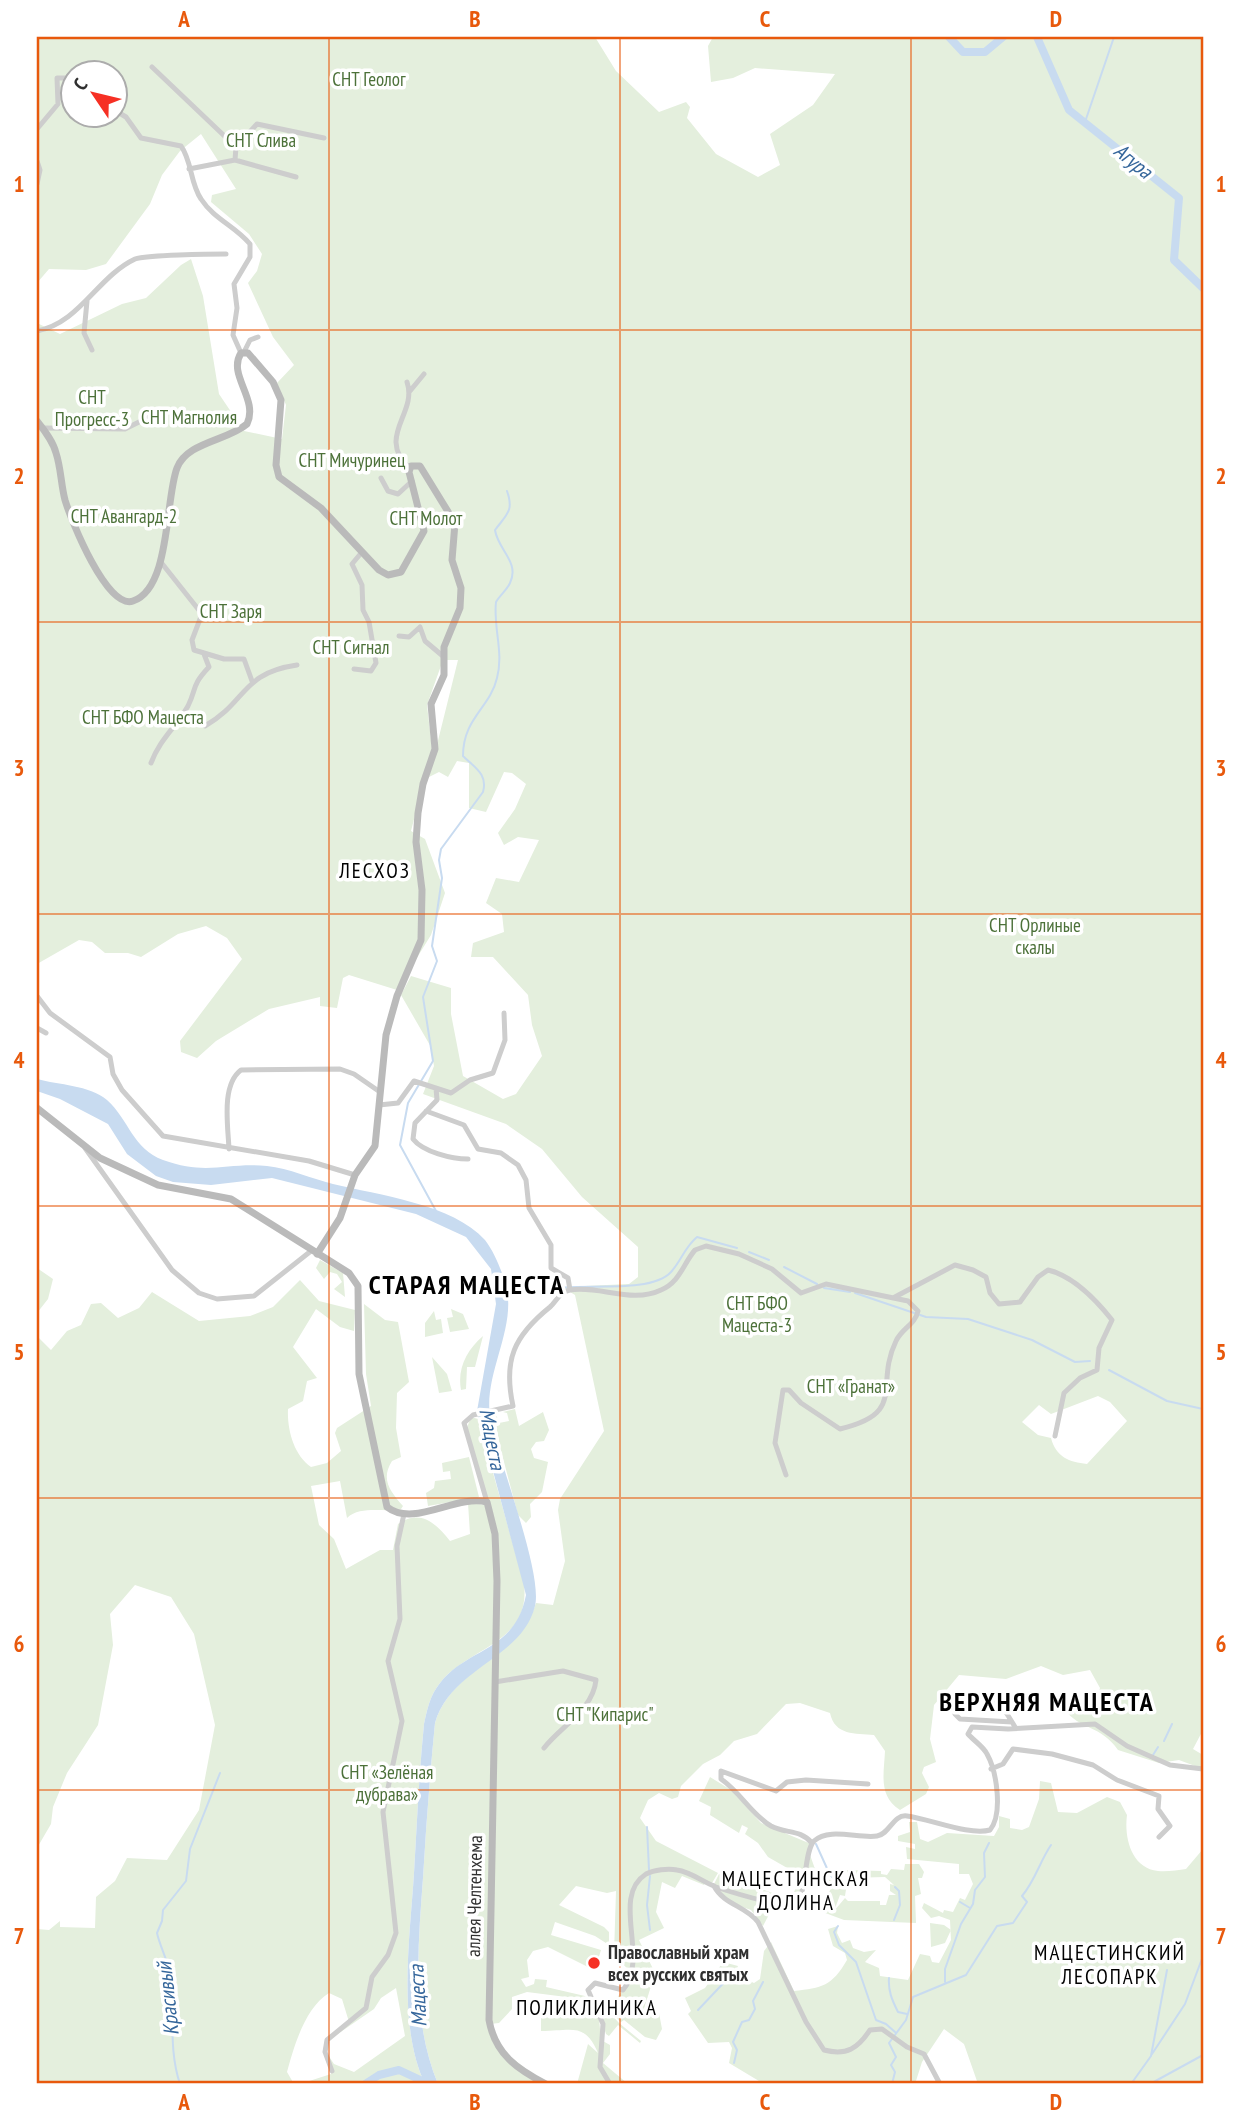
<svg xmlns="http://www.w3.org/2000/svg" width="1240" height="2121" viewBox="0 0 1240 2121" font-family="'PT Sans Narrow',sans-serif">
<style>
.green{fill:#e4efdd;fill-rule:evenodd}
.water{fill:#c8dbf0}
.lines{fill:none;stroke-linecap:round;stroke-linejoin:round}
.stream{stroke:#c8dbf0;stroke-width:2}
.river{stroke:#c8dbf0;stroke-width:8}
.street{stroke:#cdcdcd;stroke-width:5}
.secondary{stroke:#bababa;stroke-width:7}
.grid{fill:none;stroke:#e8590c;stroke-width:2;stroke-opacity:0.55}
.poi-dot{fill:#f63024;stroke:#fff;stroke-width:2.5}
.labels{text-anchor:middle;stroke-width:7;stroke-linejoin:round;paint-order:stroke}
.park-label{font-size:19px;fill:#4c7139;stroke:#fff}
.street-label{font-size:19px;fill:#303030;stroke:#fff}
.poi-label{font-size:19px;font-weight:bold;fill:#303030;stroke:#fff;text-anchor:start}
.water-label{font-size:21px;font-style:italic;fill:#35669b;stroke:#fff}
.neighbourhood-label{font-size:21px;letter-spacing:2px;fill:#000;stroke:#fff}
.district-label{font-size:26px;font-weight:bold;letter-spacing:2px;fill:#000;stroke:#fff}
.neatline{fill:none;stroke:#e8590c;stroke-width:2.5}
.grid-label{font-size:23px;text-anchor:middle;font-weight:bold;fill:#e8590c}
</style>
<rect width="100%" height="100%" fill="#fff"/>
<path class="green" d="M37 37H595L616 71 659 112 686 102 690 107 687 118 716 154 758 177 780 165 770 134 813 105 835 74 755 68 733 78 711 82 708 46 713 37H1203V1730L1193 1749 1203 1755V1769L1179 1760 1159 1763 1118 1750C1102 1726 1078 1728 1066 1711L1069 1705 1097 1700 1100 1688 1090 1670 1063 1675 1041 1666 1006 1679 959 1675 934 1705 930 1739 936 1762 924 1767 922 1773 929 1787 926 1794 900 1810C878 1796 884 1774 885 1751L874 1735C855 1733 835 1736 830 1713L800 1703 786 1704 757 1734 734 1741 720 1755 703 1764 681 1786 678 1797 672 1799 659 1793 648 1800 640 1818 656 1841 718 1873 712 1883 706 1881 704 1885 682 1876 675 1888 662 1882 656 1912 664 1928 639 1940 655 1973 644 2009 659 2013 662 2029 656 2040 645 2037 624 2020 621 2022 609 2011 632 1974 614 1954 616 1891 607 1893 576 1886 559 1905 604 1927 609 1932V1945L595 1936 555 1922 551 1935 601 1950 597 1963 592 1961 588 1967 548 1947 533 1951 527 1960 529 1977 521 1979 526 1987 534 1984 535 1979 547 1980 546 1987 585 1996 599 2018 601 2040 610 2045V2054L603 2063 628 2084H577L588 2044 598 2053C585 2022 572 2031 541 2031V2015L583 2016 582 1999 527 1992 512 1997V2009L499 2023 490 2024 496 2046 546 2084H438C411 2019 418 1947 423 1878 426 1826 430 1774 435 1723 451 1668 519 1658 536 1603L553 1605 565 1561 558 1510 560 1499 604 1431 575 1295 562 1287 629 1284 638 1277V1247L582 1197 542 1149 506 1124 423 1094 434 1066 431 1047 401 995 411 976 451 988V1014L463 1076 503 1099 516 1094 542 1056 532 1025 528 995 493 957H471L473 943 504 932 502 914 486 903 496 878 519 882 539 840 518 837 504 845 498 833 515 809 526 784 512 773 504 772 486 812 469 808V763L457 761 448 777 439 772 429 777 458 660H443L427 705 432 749 411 831 425 839 445 893 431 935 397 990 349 975 343 978 337 1008 320 1006V997L269 1009 216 1041 197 1058 181 1052 180 1041 242 959 227 938 206 926 178 934 141 957 128 953H105L92 942 79 940 37 964V323L60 334 122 304 146 298 181 265 191 259 203 296 219 394 244 431 282 439 286 405 277 383 294 365 273 337 248 283 257 271 262 254 249 234 211 202 212 195 236 189 201 134 180 151 162 175 150 204 106 264 86 270 49 269 37 283ZM74 74H116V116H74ZM1098 1396 1110 1402 1127 1421 1087 1464C1069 1462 1056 1457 1051 1438L1038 1435 1022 1422 1039 1405 1051 1414Z
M320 1260 343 1273 345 1297 334 1289 342 1282 337 1274 330 1272 324 1279 316 1268Z
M37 1268 53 1279 48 1299 37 1313Z
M300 1280 319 1301 355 1310 354 1331 340 1327 316 1309 293 1347 317 1378 307 1381 303 1401 288 1409C287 1430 294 1455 311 1467L327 1463 341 1451 335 1433 337 1428 371 1406 366 1374 364 1304 385 1320 398 1322 409 1382 397 1393 396 1428 401 1457 392 1461C380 1480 391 1492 403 1506L401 1509C385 1513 361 1505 347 1518L340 1481 311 1486 319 1525 334 1539 346 1569 380 1550H393L398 1524C420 1509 435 1522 450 1541L470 1534 468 1503 487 1505 466 1430 471 1417 478 1419 524 1584C531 1644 468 1647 440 1683 430 1695 427 1710 424 1724 419 1774 417 1823 414 1873 410 1937 397 2025 425 2084H300L331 2074 325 2044 349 2022 342 1999 329 1993C305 2008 294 2046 287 2072L294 2084H37V1929L49 1930 60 1921V1927L95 1928 96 1897 115 1881 127 1858 167 1860 199 1810 215 1725 194 1634 171 1597 135 1585 110 1614 113 1645 98 1725 67 1773 53 1807 51 1824 37 1848V1336L51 1350 67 1331 81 1325 91 1304 101 1303 118 1318 139 1308 152 1292 199 1321 250 1316 273 1307ZM396 1988 405 2036 354 2072 334 2064 326 2052 329 2040 374 2009 381 1998Z
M451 1309 463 1314 469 1329 450 1332 447 1318 453 1317Z
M434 1311 436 1320 441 1319 443 1333 425 1337V1323Z
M483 1336 475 1367H467L466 1389 461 1390C457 1368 467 1350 483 1336Z
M432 1357 447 1374 452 1391 439 1393Z
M515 1409 519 1426 543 1412 549 1430 544 1441 536 1442 531 1449 534 1458 548 1462 542 1492 530 1504 531 1517 526 1523 518 1515 494 1424V1415L496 1414 499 1423 509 1421 507 1413 503 1412Z
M469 1457 479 1497 428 1506 426 1493 434 1488 435 1481 451 1479 450 1471 443 1472 442 1463Z
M710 1777 731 1790 761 1823 811 1844 809 1852 815 1869 818 1868V1877L838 1882 840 1889 843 1883H847L845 1896 840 1895 834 1911 845 1898 848 1901H880V1905H886L889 1895H896L890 1891V1884L894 1885 885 1877 849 1878 846 1870 881 1871V1874L887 1875 891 1869 904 1870 905 1864H919L924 1872 922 1878H918L921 1894 915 1896 916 1923 844 1920 796 1902 792 1905 808 1912 774 1905 763 1926 751 1910 731 1903 714 1884 719 1874 789 1899 797 1887 803 1890V1877L768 1857 758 1843 745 1834 748 1828 742 1825 739 1833 710 1815 711 1807 699 1801ZM813 1876 832 1886 823 1905 805 1899 804 1890Z
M1040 1781 1051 1783 1058 1812 1077 1813 1107 1797 1120 1802 1127 1815C1124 1837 1131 1868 1158 1871 1167 1872 1178 1870 1186 1869L1203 1849V2084H978L964 2044 944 2029 922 2062 915 2084H764L729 2063 732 2048 729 2042 708 2043 688 2014 691 2011 685 1998 705 1988 723 1962 738 1966 735 1974 754 1983 760 1979 764 1951 771 1942 794 1991C822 1988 832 1986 847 1960L845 1953 833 1946 828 1929 838 1926 837 1933 842 1943 850 1940 853 1948 864 1952 876 1950 865 1962 879 1968 880 1976 908 1980 920 1954 930 1956 932 1962 939 1963 951 1940 950 1920 939 1916 931 1918 922 1908 924 1903 943 1913 944 1910 953 1912 960 1898 965 1900 973 1884 969 1874H959V1864L907 1859 906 1847 915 1849V1844L898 1841V1836L910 1832 909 1822H917L920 1839 928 1842 947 1833 994 1836 999 1827V1816L1010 1819V1828L1022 1830 1029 1827 1039 1799Z
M930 1923 944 1925 951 1930 945 1943 931 1947Z
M599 2001 619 2023 641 2041 640 2043 618 2025 609 2036 606 2034 596 2003Z"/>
<path class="water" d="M37 1079C59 1085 89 1085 107 1100 129 1120 133 1149 163 1160 207 1176 227 1162 267 1166 289 1168 312 1179 333 1184 378 1195 453 1204 485 1240 492 1249 498 1262 502 1273 524 1323 480 1372 491 1422 499 1462 543 1573 535 1606 522 1659 451 1667 435 1723 430 1774 426 1826 423 1878 418 1947 411 2019 438 2084H425C397 2025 410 1937 414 1873 417 1823 419 1774 424 1724 427 1710 430 1695 440 1683 468 1647 515 1652 526 1595L477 1411 496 1304 491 1269 466 1237 416 1214 272 1178 211 1185 173 1182 156 1176 127 1154 108 1124 60 1099 37 1091Z"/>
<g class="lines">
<path class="stream" d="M1085 122 1114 37
M436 1211 400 1145 408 1103 433 1061 423 997 437 961 432 946 442 878 439 860 441 849 483 792C488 774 475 768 463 756 463 718 490 708 497 678 504 652 493 627 496 602 500 595 507 590 510 583 520 562 498 550 495 530 507 514 514 511 507 491
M749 1252 769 1260
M784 1267 817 1284
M560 1288C589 1284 652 1293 671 1272 682 1260 684 1248 697 1237L737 1248
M824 1288 850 1292
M855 1293 926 1317 968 1319 1032 1340 1075 1362 1090 1361
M1109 1370 1167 1401 1203 1409
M1164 1741 1172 1724
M1153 1755 1158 1747
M647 1827 649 1870
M816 1844 830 1875 838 1882
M650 1876 647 1905 650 1930
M960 1902 970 1908
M894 1920 900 1905 899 1891 895 1887
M838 1926 834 1932 839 1945 856 1962 876 2020 886 2024 895 2032
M889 1978C888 1991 892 2000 898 2012L907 2014
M945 1982V1969L961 1924 973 1904 975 1890 985 1877 984 1853 989 1843
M698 2010 732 1974
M1152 2054 1185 2004 1203 1956
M734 2063 737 2050 733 2042 742 2022 749 2020 755 2009 753 2001 763 1982
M180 2084C168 2049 175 2011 170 1975 168 1960 160 1947 157 1933L162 1921 163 1910 186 1881 190 1849 220 1773
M892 2084 895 2072 891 2065 896 2057 889 2043 906 2020 913 1997 966 1975 997 1926 1013 1923 1027 1902 1022 1896C1035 1881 1040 1861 1051 1845
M1131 2084 1151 2056 1167 1970
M1150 2084 1203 2055"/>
<path class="river" d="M949 37 963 52H985L1003 37
M1037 37 1069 110 1179 198 1174 260 1203 288
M365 2084 379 2075 399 2070 429 2084"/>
<path class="street" d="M152 67 236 147 235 160
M116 111 126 117 141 138 181 146C192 161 190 183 201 199 214 219 235 226 250 244V257L234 284 237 308 233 335 241 353
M37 129 58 104 57 78H66L74 84
M236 147 257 124 324 138
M37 161 40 170 37 184
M189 169 235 160 296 177
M87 301 84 333 92 350
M37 331C80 323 97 277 135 259 145 255 212 254 226 254
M244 352 250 340 258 337
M407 382C418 414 375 436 410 469
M410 391 424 374
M43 428 125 429 151 416
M381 478 388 491 398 494 412 481
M160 561 202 614 192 640 194 650 224 659H244L252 681
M399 636 409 637 420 627 425 641 444 657
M354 669 371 671 376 663 369 622 363 610 362 585 352 564 362 552
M205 726C247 702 241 673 297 665
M151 763C160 739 176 727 188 706 197 688 191 686 209 667L204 654
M37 996 50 1013 110 1057 113 1074 122 1090 163 1136 309 1161 355 1175
M37 1028 46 1033
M436 1088 437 1100 415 1123 413 1139C423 1152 452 1159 468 1159
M379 1105 398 1103 414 1081 451 1093 470 1080 493 1073 505 1040 504 1013
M426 1111 464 1125 478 1149 501 1153 518 1165 526 1180 529 1208 551 1245V1268L568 1278 570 1290
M85 1148 172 1270 199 1293 217 1299 254 1296 311 1251
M229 1149C228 1126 221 1085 241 1070L340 1069 354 1074 380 1092
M893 1298 955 1265 973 1270 986 1277 990 1293 999 1304 1020 1302 1038 1277 1048 1270C1073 1276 1097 1301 1112 1320L1099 1348 1097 1370 1080 1378 1064 1393 1055 1436
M487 1502 464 1423 473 1415 513 1406C503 1360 514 1336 550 1307 557 1301 559 1292 570 1290 599 1285 632 1304 661 1290 680 1282 683 1264 695 1250L706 1246 739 1254 772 1269 801 1293 826 1284 908 1301 918 1311C915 1325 902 1328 896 1341 874 1386 908 1413 840 1429L801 1403 789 1390H783L775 1443 786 1475
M495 1682 563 1671 596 1680C593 1710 561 1726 544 1748
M1012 1722 960 1719 955 1714 958 1700 966 1695C999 1698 998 1699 1015 1727
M991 1769 1003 1764 1013 1749 1052 1754 1093 1765 1117 1780 1159 1796 1158 1809 1170 1826 1159 1837
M812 1843C800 1829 786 1834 771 1826 752 1815 740 1792 721 1779V1771L776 1791 787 1782 806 1780 868 1784
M714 1886C724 1905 746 1906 758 1922L806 2022 824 2050C847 2056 858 2048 870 2030L882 2029 907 2047 924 2054 940 2084
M332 2071 325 2052 327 2040 366 2008 372 1977 388 1955 396 1933 383 1812 402 1721 388 1661 400 1619 397 1546 404 1514
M610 2084 600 2067 603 2024 588 1990 595 1983 623 1990C650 1958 610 1897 646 1874 654 1870 668 1868 677 1870 691 1872 703 1882 716 1887 740 1895 765 1902 789 1906L800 1898C806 1885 805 1850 814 1841 829 1827 859 1839 877 1836 890 1834 893 1814 907 1816 930 1819 970 1836 990 1830 1003 1814 997 1772 987 1754 983 1746 974 1741 968 1734L972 1727 1008 1729 1095 1724 1127 1746 1170 1765 1203 1769"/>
<path class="secondary" d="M37 421C44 430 53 441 56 453 61 468 61 485 65 500 71 520 107 610 133 601 171 588 165 499 177 468 187 442 227 441 247 424 259 399 227 375 241 353H248L273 382 281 400 276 465 279 477 321 508 379 570 388 575 401 572 424 531 409 472 411 466H420L455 523 452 560 461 588 460 608 444 647V675L431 704 435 749 423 784 418 813 416 842 422 890 421 940 397 996 386 1035 375 1146 355 1175 340 1218 317 1254
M37 1108 100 1158 158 1185 231 1199 349 1273 358 1286 359 1374 387 1507C414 1528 456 1494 487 1502L495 1534 497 1581 489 2020C495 2054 517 2069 546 2084"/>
</g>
<path class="grid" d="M329 37V2084M620 37V2084M911 37V2084M37 330H1203M37 622H1203M37 914H1203M37 1206H1203M37 1498H1203M37 1790H1203"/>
<circle class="poi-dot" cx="594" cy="1963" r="7"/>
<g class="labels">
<g class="park-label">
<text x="369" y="86">СНТ Геолог</text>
<text x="261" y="147">СНТ Слива</text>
<text x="92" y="404">СНТ<tspan x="92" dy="22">Прогресс-3</tspan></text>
<text x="189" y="424">СНТ Магнолия</text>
<text x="352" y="467">СНТ Мичуринец</text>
<text x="124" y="523">СНТ Авангард-2</text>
<text x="426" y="525">СНТ Молот</text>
<text x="231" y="618">СНТ Заря</text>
<text x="351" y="654">СНТ Сигнал</text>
<text x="143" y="724">СНТ БФО Мацеста</text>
<text x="1035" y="932">СНТ Орлиные<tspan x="1035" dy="22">скалы</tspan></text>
<text x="757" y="1310">СНТ БФО<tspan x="757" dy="22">Мацеста-3</tspan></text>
<text x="851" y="1393">СНТ «Гранат»</text>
<text x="605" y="1721">СНТ "Кипарис"</text>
<text x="387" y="1779">СНТ «Зелёная<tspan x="387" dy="22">дубрава»</tspan></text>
</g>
<g class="street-label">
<text transform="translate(474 1896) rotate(-89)" y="7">аллея Челтенхема</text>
</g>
<g class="poi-label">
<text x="608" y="1959">Православный храм<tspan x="608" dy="22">всех русских святых</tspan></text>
</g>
<g class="water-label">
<text transform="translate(1133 161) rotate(39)" y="7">Агура</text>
<text transform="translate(492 1439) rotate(79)" y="7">Мацеста</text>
<text transform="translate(418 1996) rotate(-93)" y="7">Мацеста</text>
<text transform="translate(168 1999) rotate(-96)" y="7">Красивый</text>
</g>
<g class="neighbourhood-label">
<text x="375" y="878">ЛЕСХОЗ</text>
<text x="796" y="1886">МАЦЕСТИНСКАЯ<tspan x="796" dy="24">ДОЛИНА</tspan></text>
<text x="1110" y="1960">МАЦЕСТИНСКИЙ<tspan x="1110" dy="24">ЛЕСОПАРК</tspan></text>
<text x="587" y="2015">ПОЛИКЛИНИКА</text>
</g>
<g class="district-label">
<text x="467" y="1294">СТАРАЯ МАЦЕСТА</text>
<text x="1047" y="1711">ВЕРХНЯЯ МАЦЕСТА</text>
</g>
</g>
<rect width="1240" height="2121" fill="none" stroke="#ffffff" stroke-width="77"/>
<g transform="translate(94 94) rotate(305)"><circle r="33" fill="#ffffff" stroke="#acacac" stroke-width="2"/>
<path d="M0-5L12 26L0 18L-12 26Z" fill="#f63024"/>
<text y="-10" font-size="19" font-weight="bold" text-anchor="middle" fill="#303030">С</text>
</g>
<rect x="38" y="38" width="1164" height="2044" class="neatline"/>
<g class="grid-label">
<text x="184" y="27">A</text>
<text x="475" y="27">B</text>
<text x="765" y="27">C</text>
<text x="1056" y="27">D</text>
<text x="19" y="192">1</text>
<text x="1221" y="192">1</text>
<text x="19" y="484">2</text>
<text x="1221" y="484">2</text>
<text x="19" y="776">3</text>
<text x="1221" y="776">3</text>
<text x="19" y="1068">4</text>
<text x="1221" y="1068">4</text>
<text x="19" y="1360">5</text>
<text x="1221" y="1360">5</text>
<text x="19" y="1652">6</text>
<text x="1221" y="1652">6</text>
<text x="19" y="1944">7</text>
<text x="1221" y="1944">7</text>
<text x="184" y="2110">A</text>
<text x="475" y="2110">B</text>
<text x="765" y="2110">C</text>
<text x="1056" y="2110">D</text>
</g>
</svg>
